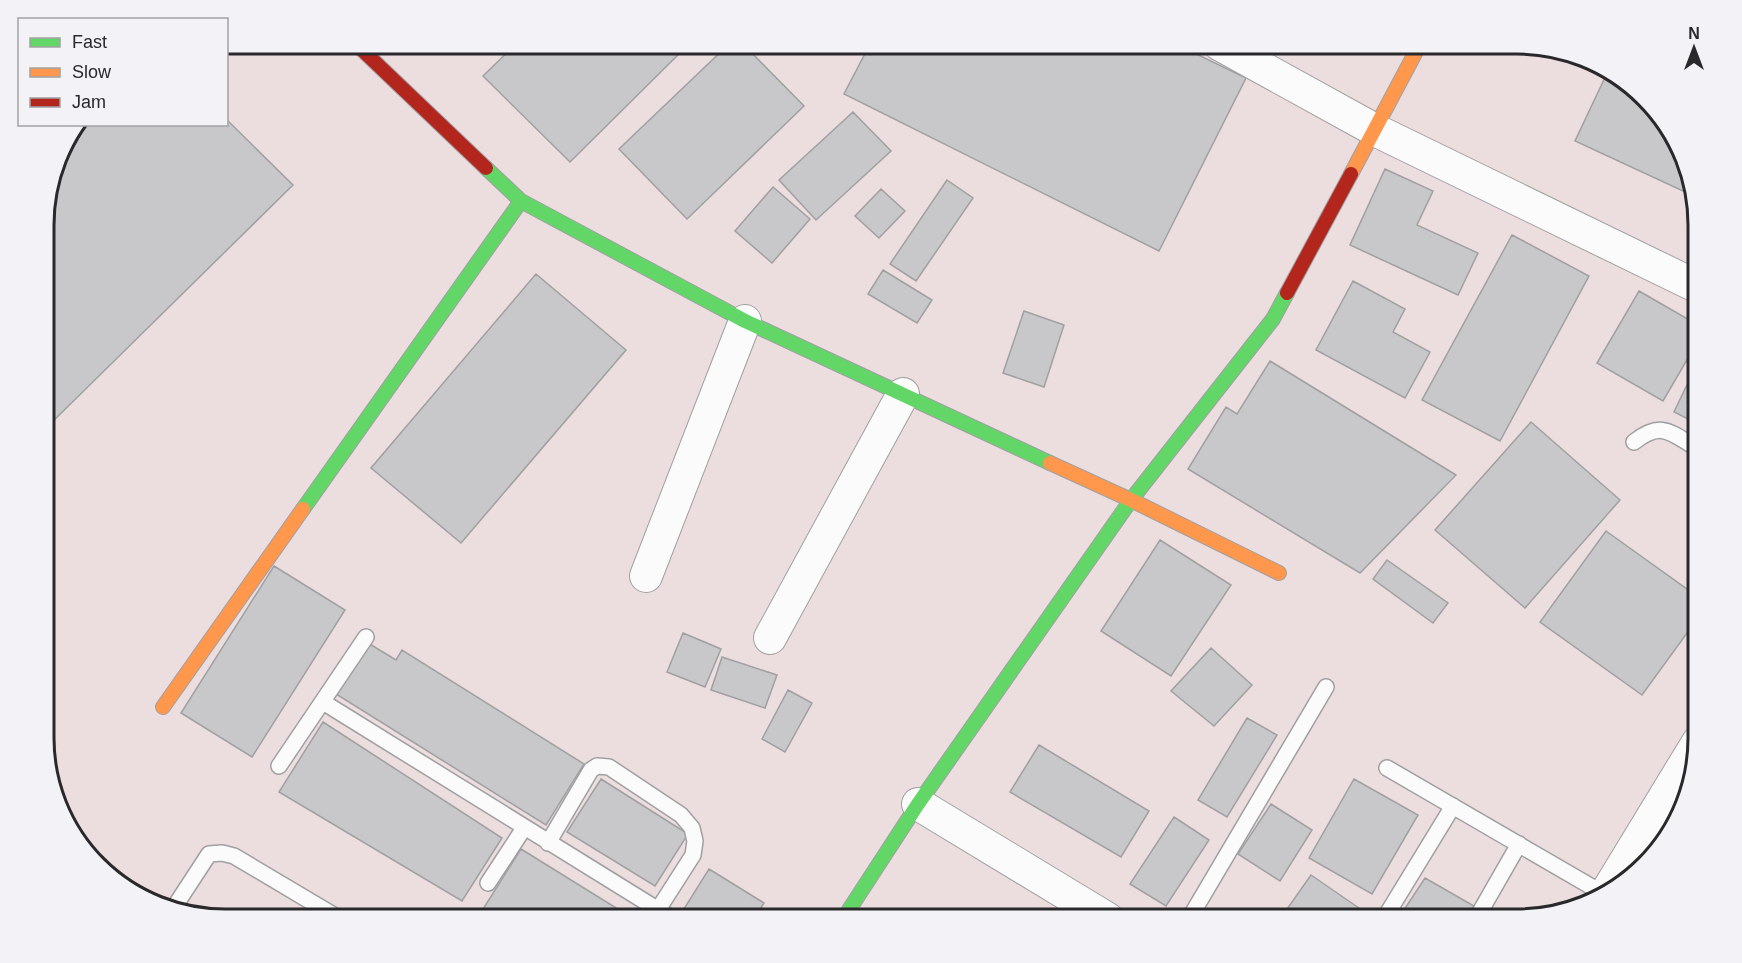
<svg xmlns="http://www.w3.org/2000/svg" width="1742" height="963" viewBox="0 0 1742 963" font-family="Helvetica,sans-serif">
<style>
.industrial{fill:#ecddde}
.building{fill:#c8c8ca;stroke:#a0a0a2;stroke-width:1.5}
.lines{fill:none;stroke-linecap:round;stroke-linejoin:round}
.lane-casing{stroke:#a0a0a3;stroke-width:18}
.street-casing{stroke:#a0a0a3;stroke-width:34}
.fast-casing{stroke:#a0a0a3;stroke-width:16}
.slow-casing{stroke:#a0a0a3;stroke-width:16}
.jam-casing{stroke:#a0a0a3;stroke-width:16}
.lane{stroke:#fbfbfc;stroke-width:15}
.street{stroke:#fbfbfc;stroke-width:32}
.fast{stroke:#63d668;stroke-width:14}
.slow{stroke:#ff974d;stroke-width:14}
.jam{stroke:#b3261e;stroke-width:14}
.rim{fill:none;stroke:#29292b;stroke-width:3}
</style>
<rect width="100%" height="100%" fill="#e6e6e9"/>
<path class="industrial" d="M227 44H1517L1607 68 1668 124 1698 213V750L1674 828 1618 889 1529 919H225L135 895 74 839 45 761V202L62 144 226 124Z"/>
<path class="building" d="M516 44H689L570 162 483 76Z
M729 44H743L804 106 687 219 619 149Z
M870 44H1176L1246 78 1159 251 844 94Z
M1609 69 1668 124 1688 182 1683 191 1575 141Z
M853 112 891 151 816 220 779 180Z
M226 119 293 185 45 429V202L62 144 78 124H226Z
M1385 169 1433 191 1417 225 1478 253 1458 295 1350 245Z
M947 180 973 198 916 281 890 264Z
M773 187 810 219 772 263 735 231Z
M881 189 905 211 879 238 855 216Z
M1512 235 1589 276 1500 441 1422 400Z
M883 270 932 300 917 323 868 294Z
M536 274 626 350 461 543 371 468Z
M1353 281 1405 309 1393 332 1430 352 1405 398 1316 350Z
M1639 291 1698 325V341L1663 401 1597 363Z
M1024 311 1064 325 1044 387 1003 373Z
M1270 361 1456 475 1360 573 1188 469 1226 407 1237 414Z
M1695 368 1698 370V424L1674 412Z
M1531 422 1620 500 1525 608 1435 530Z
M1606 531 1698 597V618L1642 695 1540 622Z
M1160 540 1231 585 1171 676 1101 631Z
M1387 560 1448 603 1433 623 1373 579Z
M274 566 345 610 252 757 181 713Z
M683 633 721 649 705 687 667 672Z
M368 643 396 660 402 650 584 764 546 825 336 694Z
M1211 648 1252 685 1214 726 1171 691Z
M722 657 777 675 765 708 711 690Z
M788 690 812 703 785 752 762 739Z
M1247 718 1277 735 1227 817 1198 800Z
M323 722 502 838 462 901 279 792Z
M1039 745 1149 811 1121 857 1010 792Z
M601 779 688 834 655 886 567 832Z
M1354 779 1418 815 1372 894 1309 858Z
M1271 804 1312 830 1280 881 1238 854Z
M1174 817 1209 840 1166 906 1130 884Z
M521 849 634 919H482L478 917Z
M709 869 764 903 754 919H694L682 912Z
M1311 875 1372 917 1370 919H1280Z
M1425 878 1474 906 1466 919H1398Z"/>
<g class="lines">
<defs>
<path id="lane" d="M1634 442C1662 420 1671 433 1698 449
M323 702 673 919
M279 766 366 637
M1387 768 1604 894
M548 843 591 770 597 766 609 767 681 815 692 828 695 841 693 855 652 919
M488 883 524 828
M175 906 209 854 222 853 234 856 340 919
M1189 919 1326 687
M1384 919 1453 806
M1476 919 1519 844"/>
<path id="street" d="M1219 44 1375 130 1698 287
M646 576 745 321
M770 638 903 394
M918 804 1108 919
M1606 893 1698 742"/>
<path id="fast" d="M486 168 521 201 745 321 1050 463
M303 509 521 201
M843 919 918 804 1131 500 1273 319 1287 293"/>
<path id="slow" d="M1351 174 1420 44
M1050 463 1131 500 1279 573
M163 707 303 509"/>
<path id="jam" d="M356 44 486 168
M1287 293 1351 174"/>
</defs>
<use href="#lane" class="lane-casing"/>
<use href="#street" class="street-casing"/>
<use href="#fast" class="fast-casing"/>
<use href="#slow" class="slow-casing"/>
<use href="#jam" class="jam-casing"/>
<use href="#lane" class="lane"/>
<use href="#street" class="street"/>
<use href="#fast" class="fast"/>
<use href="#slow" class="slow"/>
<use href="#jam" class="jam"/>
</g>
<path d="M0 0H1742V963H0ZM225 54H1517A171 171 0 0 1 1688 225V738A171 171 0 0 1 1517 909H225A171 171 0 0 1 54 738V225A171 171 0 0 1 225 54Z" fill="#f3f3f7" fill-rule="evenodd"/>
<path class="rim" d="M225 54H1517A171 171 0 0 1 1688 225V738A171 171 0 0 1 1517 909H225A171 171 0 0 1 54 738V225A171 171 0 0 1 225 54Z"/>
<rect x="18" y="18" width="210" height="108" fill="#f3f3f7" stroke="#a2a2a5" stroke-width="1.5"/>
<rect x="30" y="38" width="30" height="9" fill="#63d668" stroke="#a2a2a5" stroke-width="1.5"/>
<text x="72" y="48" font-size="18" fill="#29292b">Fast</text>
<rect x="30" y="68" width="30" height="9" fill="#ff974d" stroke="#a2a2a5" stroke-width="1.5"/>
<text x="72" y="78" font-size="18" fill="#29292b">Slow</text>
<rect x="30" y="98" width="30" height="9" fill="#b3261e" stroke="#a2a2a5" stroke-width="1.5"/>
<text x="72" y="108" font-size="18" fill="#29292b">Jam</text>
<g transform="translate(1694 48)" stroke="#f3f3f7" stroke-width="4.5" paint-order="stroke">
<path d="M0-4.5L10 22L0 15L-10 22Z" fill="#29292b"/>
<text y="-9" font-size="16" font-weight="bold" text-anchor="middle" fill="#29292b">N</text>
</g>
</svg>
